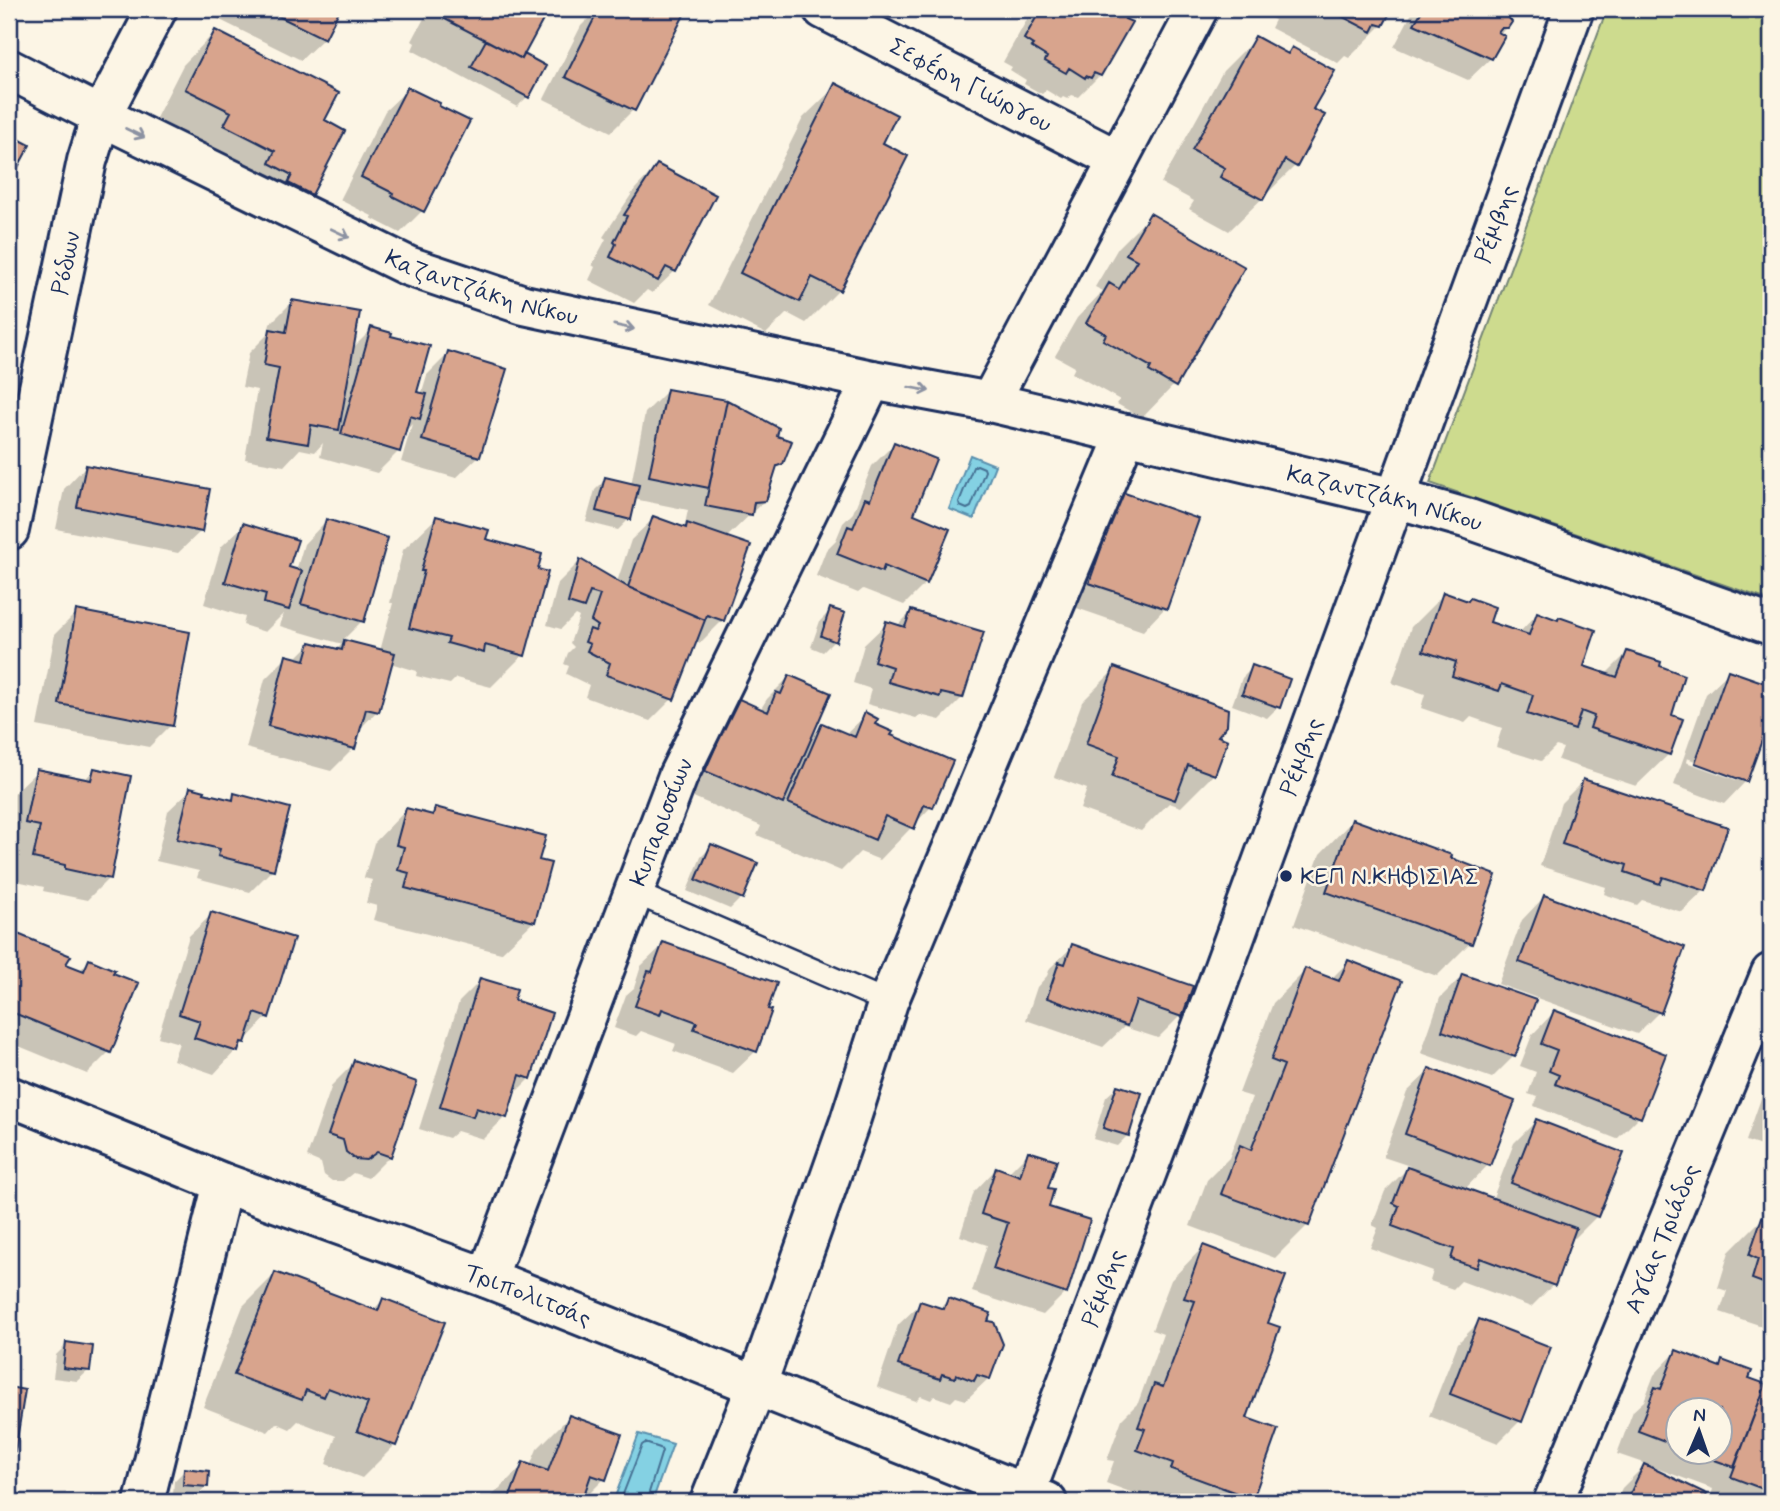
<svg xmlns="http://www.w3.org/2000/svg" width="1780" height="1511" viewBox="0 0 1780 1511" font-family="Mynerve,sans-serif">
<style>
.green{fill:#cddb8e;stroke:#748576;stroke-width:2}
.water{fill:#84d1e3;stroke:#5a90ae;stroke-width:2}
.shadow{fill:#0003;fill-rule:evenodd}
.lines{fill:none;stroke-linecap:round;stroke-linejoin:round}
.shore{stroke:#457093;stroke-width:2}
.building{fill:#d8a48d;stroke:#1b2f5e;stroke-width:2}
.lane-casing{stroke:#1b2f5e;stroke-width:26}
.street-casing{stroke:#1b2f5e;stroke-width:44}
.lane{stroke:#fcf5e5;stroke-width:21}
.street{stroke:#fcf5e5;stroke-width:38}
.oneway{stroke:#8c92a2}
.poi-dot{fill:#1b2f5e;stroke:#fcf5e5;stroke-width:2.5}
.labels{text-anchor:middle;stroke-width:5;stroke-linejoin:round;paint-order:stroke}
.street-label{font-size:24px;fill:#1b2f5e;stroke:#fcf5e5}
.poi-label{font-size:24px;fill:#1b2f5e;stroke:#fcf5e5;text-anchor:start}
</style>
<rect width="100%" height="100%" fill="#fcf5e5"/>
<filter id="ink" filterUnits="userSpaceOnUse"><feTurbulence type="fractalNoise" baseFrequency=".0143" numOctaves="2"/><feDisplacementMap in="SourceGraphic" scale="14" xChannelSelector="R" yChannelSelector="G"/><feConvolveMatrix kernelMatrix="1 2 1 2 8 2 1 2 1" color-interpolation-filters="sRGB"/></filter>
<g filter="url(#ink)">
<path class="green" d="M1607 9H1771V601L1430 483Z"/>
<path class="water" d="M970 455 995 465 974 519 949 509Z
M639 1434 673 1444 652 1502H613Z"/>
<path class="shadow" d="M218 9H338L324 38 301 60 214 17Z
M429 9H547L522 55 527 97 517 107 412 50 415 43 412 41Z
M598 9H685L633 110 611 132 544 99 581 26Z
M1033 9H1129L1122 20 1100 75 1078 97 1072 95 1067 99 1063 97 1061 99 1046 90 1042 94 1024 84 1026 80 1010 70 1012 67 1003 62Z
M1273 9H1390L1382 25 1349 58 1345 56 1338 63 1271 28 1275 20 1269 17Z
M1414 9H1508L1504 12 1507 27 1499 35 1491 58 1468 80 1394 47Z
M215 32 323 121 311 194 278 227 257 216 261 208 154 122 183 65Z
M1256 38 1286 55 1292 49 1311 110 1295 166 1229 231 1189 209 1194 201 1161 183 1223 71Z
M836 86 881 144 839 290 806 323 787 313 766 334 709 305 803 118Z
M408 89 422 211 400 233 371 218 372 216 340 200 385 111Z
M657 166 675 271 652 293 647 290 634 303 589 280 595 267 592 265 606 239 603 237 635 189Z
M9 192 14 195 9 204Z
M1151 215 1174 385 1142 418 1117 404 1120 400 1072 373 1075 367 1055 356 1077 318 1103 291 1095 287 1118 248Z
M292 302 352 349 372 329 415 393 421 395 427 375 449 353 479 456 456 478 401 462 412 424 404 433 399 451 377 473 320 457 323 443 315 452 300 449 284 466 245 459 257 390 242 387 249 353 268 334 270 324Z
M667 391 775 438 782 463 773 472 765 500 726 538 723 620 700 643 695 640 672 699 650 721 585 697 589 685 566 674 569 666 564 664 568 653 574 647 570 643 579 617 575 615 561 629 547 625 558 583 580 561 617 582 631 540 654 518 684 529 688 510 634 499 629 519 618 530 586 522 595 490 606 479 631 485 645 413Z
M894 444 912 515 926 583 904 605 863 589 858 593 816 576 826 550 836 540 843 523 853 513 872 466Z
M86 466 201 531 178 553 56 529 64 489Z
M1117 492 1196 520 1165 608 1143 631 1068 605Z
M436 518 484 540 523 655 491 687 456 678 450 684 416 676 417 671 390 663 377 711 359 730 354 748 331 771 246 748 265 679 287 657 295 659 310 644 336 650 342 644 280 626 284 613 265 632 243 625 245 617 204 604 221 547 244 525 287 568 296 571 304 544 326 521 362 621 342 641 380 651 393 603H390L403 550Z
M1444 594 1488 623 1518 634 1537 614 1582 667 1605 675 1627 653 1657 667 1670 716 1669 754 1636 786 1558 760 1563 748 1556 746 1541 761 1496 747 1502 728 1471 717 1465 723 1421 708 1425 694 1392 683 1411 627Z
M831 610 834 641 823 652 811 647 820 621Z
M77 612 171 725 149 747 37 726 55 634Z
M911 612 962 698 940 720 920 715 916 718 867 704 871 689 853 683 864 645 887 623 897 626Z
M1253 667 1278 707 1267 718 1232 705 1242 678Z
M1115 669 1215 737 1214 774 1181 807 1169 803 1141 831 1080 809 1087 789 1054 777 1082 702Z
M1729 672 1771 687V709L1746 781 1724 804 1674 785 1706 694ZM1687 758 1736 776V780L1686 762Z
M789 677 810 738 823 725 845 735 866 715 931 807 880 860 860 852 841 871 757 835 761 826 684 793 715 722 738 700 760 710 767 699Z
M94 770 109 878 87 900 43 891 44 887 12 880 19 848 9 846V820L14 793 37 771 84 780Z
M1583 781 1705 890 1682 912 1642 900 1637 905 1604 894 1606 887 1540 866 1561 803Z
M191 789 202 794 229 801 235 795 273 869 250 892 197 878 199 871 156 861 168 811Z
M436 809 537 862 534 921 501 953 373 920 377 906 366 903 372 880 364 878 374 843 406 810 429 816Z
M1352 821 1494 876 1470 943 1437 976 1294 925 1320 854Z
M712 846 741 898 730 909 687 891 701 857Z
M1544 897 1659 1012 1637 1034 1498 984 1522 920Z
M212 914 267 1017 214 1074 173 1060 179 1043 158 1037 189 936Z
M13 934 64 965 79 971 89 961 109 1052 87 1074 9 1042V939Z
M664 944 756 1051 733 1073 673 1051 676 1044 641 1031 636 1036 614 1028 626 995 634 988 641 966Z
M1073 946 1180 1016 1158 1038 1124 1027 1103 1047 1026 1020 1037 987 1047 976 1050 968Z
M1348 962 1400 982 1307 1226 1275 1258 1190 1226 1207 1180 1229 1158 1252 1097 1239 1093 1273 1003 1306 970 1330 980Z
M1462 976 1514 1056 1492 1078 1421 1053 1440 998Z
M481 980 511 1002 530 1078 512 1096 505 1117 483 1139 457 1131 449 1138 419 1129 459 1002Z
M1554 1012 1639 1117 1617 1139 1534 1106 1538 1097 1528 1094 1536 1072 1520 1066 1532 1035Z
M355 1062 390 1156 368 1178 353 1173 343 1181H332L324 1175 321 1163 307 1157 332 1085Z
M1430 1070 1513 1102 1488 1165 1464 1190 1492 1200 1514 1143 1536 1121 1597 1216 1575 1238 1571 1236 1553 1285 1531 1307 1461 1281 1453 1289 1430 1281 1433 1271 1370 1248 1378 1228 1372 1225 1385 1191 1410 1166 1383 1157 1407 1092Z
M1771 1070V1166L1763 1162 1767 1148 1746 1141Z
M1117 1087 1128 1135 1117 1146 1093 1139 1106 1097Z
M1028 1153 1046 1189V1208L1065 1293 1043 1315 972 1292 987 1245 960 1236 974 1192 996 1169 1008 1173Z
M1762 1219 1771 1223V1329L1720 1312 1727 1291 1718 1288 1729 1252Z
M1203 1247 1245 1419 1251 1498 1247 1502H1141L1139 1501 1141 1496 1106 1483 1114 1461 1107 1460 1122 1419 1138 1403 1163 1334 1152 1330 1171 1280Z
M275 1274 372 1311 383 1300 395 1445 362 1478 326 1464 336 1436 298 1421 290 1429 276 1423 268 1432 203 1407 243 1306Z
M948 1300 986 1322 989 1378 966 1400 956 1397 951 1402 934 1396 931 1400 921 1396 916 1401 877 1387 898 1325 921 1303 939 1309Z
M1480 1321 1520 1421 1498 1443 1429 1416 1458 1343Z
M67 1344 88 1371 77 1381 53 1378 56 1355Z
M1676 1352 1717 1368 1722 1362 1747 1379 1771 1388V1502H1718L1710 1499 1713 1489 1653 1467 1651 1469 1705 1495 1702 1502H1615L1622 1488 1646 1464 1617 1454 1633 1411 1644 1401 1654 1375ZM1678 1410H1720V1452H1678Z
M569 1417 604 1479 581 1502H489L491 1497 524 1464 530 1466 537 1449Z
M185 1470 206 1486 196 1497 173 1495 174 1481Z"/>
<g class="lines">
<path class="shore" d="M977 465 984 468 985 471 971 507 967 509 960 506 959 502 973 467Z
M620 1502 642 1445 645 1443 660 1448 662 1451 646 1502"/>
</g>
<path class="building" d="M264 9H340L325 39Z
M444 9H549L522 59 443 18 447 10Z
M599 9H687L635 111 565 77Z
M1041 9H1131L1125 19 1132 22 1101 76 1094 73 1091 78 1086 76 1085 78 1069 68 1066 73 1045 61 1047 57 1031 47 1033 45 1024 39Z
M1328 9H1392L1383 26 1376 24 1372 32Z
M1423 9H1502L1508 12V17L1512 22 1508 28H1501L1498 32 1505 36 1492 59 1414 24Z
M215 30 339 93 325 120 345 131 312 195 288 183 292 175 269 163 275 151 224 125 231 112 185 89Z
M1255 36 1288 54 1292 47 1335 71 1313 109 1325 115 1297 167 1285 160 1263 200 1220 177 1225 168 1192 150Z
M486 40 522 59 524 54 546 66 529 98 471 67Z
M835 83 897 115 883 143 908 156 840 291 812 277 800 302 740 273Z
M407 87 440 103 439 106 470 121 424 212 392 196 393 193 361 177Z
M9 134 30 145 9 184Z
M657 164 716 195 676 272 666 267 658 281 610 257 616 244 614 242 627 216 624 215Z
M1150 213 1245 267 1176 387 1149 371 1151 367 1103 340 1106 334 1086 323 1109 283 1119 289 1137 260 1126 254Z
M292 300 360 312 339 430 311 425 308 444 266 437 279 368 264 365 270 329 286 332Z
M371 327 392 333 391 336 430 346 417 392 427 394 420 419 410 416 400 452 341 434Z
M448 351 507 369 480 457 422 440Z
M667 389 727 400 709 488 649 476Z
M727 400 779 428 777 436 792 441 783 464 777 466 766 501 754 502 752 515 705 506Z
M894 442 936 459 914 514 950 529 927 584 884 566 882 572 837 554 848 526 853 528 865 498 870 500Z
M86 465 210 489 202 532 77 507Z
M605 477 639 485 631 520 596 511Z
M1116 490 1199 519 1167 609 1089 583 1113 515Z
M436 516 489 530 486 539 542 554 538 569 548 572 525 656 485 645 484 653 447 643 449 638 409 628 424 571H421Z
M653 516 686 528 687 523 751 545 724 621 707 615 705 620 628 587Z
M326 519 388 538 364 622 301 604Z
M243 523 298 540 289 567 302 571 289 610 264 603 266 594 225 582Z
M580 559 628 587 705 620 674 700 606 675 610 663 587 651 590 644 585 642 590 629 595 631 598 626 591 621 600 595 590 592 584 608 568 603Z
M1443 592 1468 601 1470 598 1495 607 1490 622 1529 635 1537 612 1558 620 1559 617 1596 630 1584 666 1617 677 1627 651 1661 662 1660 666 1684 675 1672 715 1683 719 1670 755 1590 728 1594 716 1581 711 1575 730 1527 714 1533 695 1502 684 1499 691 1452 676 1456 662 1423 651Z
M830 608 845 613 836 642 821 636Z
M76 610 190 632 173 726 59 704Z
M911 610 984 632 963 698 941 693 940 697 888 682 892 667 874 661 886 621 905 627Z
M344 640 395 653 379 712 366 709 355 749 268 726 286 655 305 660 310 642 342 650Z
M1252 665 1290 679 1280 708 1242 694Z
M1114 667 1228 709 1227 725 1218 736 1228 740 1215 775 1188 765 1175 800 1112 777 1119 756 1086 744Z
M1728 670 1771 685V715L1747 782 1695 763Z
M789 675 831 693 783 804 705 771 737 698 768 712 776 692 781 694Z
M865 712 878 719 875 724 893 732 891 735 953 761 933 808 924 805 914 829 885 816 875 840 788 803 822 723 855 737Z
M94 768 131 776 111 879 65 869V865L33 858 40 826 25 823 36 769 91 780Z
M1583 779 1728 827 1706 891 1663 877 1660 884 1625 872 1627 865 1562 844Z
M190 787 205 791 204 793 233 800 234 793 290 808 274 870 218 856 220 849 177 839Z
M435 807 546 836 539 860 551 863 535 922 405 888 409 873 398 870 404 847 396 845 406 808 433 815Z
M1352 819 1452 855 1451 858 1496 875 1472 944 1326 892Z
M711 844 758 863 743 899 696 880Z
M1544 895 1685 947 1661 1013 1519 962Z
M211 912 294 938 269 1018 255 1013 245 1043 241 1042 238 1052 194 1038 200 1021 179 1014Z
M13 932 71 956 66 964 84 971 89 959 115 970 113 973 139 983 111 1053 9 1011V942Z
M663 942 777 983 768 1009 772 1010 757 1052 694 1029 697 1022 662 1009 660 1015 635 1006 648 971 652 972Z
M1072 944 1193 986 1182 1017 1136 1001 1127 1026 1047 998 1059 962 1065 964Z
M1348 960 1402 981 1309 1226 1221 1194 1240 1145 1251 1150 1284 1065 1271 1060 1305 968 1339 981Z
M1462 974 1536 1000 1515 1057 1442 1031Z
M480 978 517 989 514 1000 552 1013 531 1079 520 1075 507 1118 476 1108 473 1117 440 1107Z
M1554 1010 1666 1054 1641 1118 1555 1084 1559 1075 1549 1071 1557 1050 1541 1044Z
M354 1060 417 1082 391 1157 377 1152 366 1160 355 1159 346 1152 343 1140 328 1135Z
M1429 1068 1515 1101 1490 1166 1405 1134Z
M1117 1085 1142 1093 1129 1136 1103 1128Z
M1536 1119 1624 1153 1598 1217 1511 1183Z
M1028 1151 1057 1160 1048 1188 1054 1189 1049 1207 1090 1220 1067 1294 993 1269 1008 1223 981 1214 996 1167 1020 1176Z
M1407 1167 1576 1228 1555 1286 1480 1258 1477 1268 1451 1259 1454 1249 1392 1226 1399 1206 1393 1203Z
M1762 1217 1771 1221V1286L1752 1279 1758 1259 1749 1255Z
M1203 1245 1286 1276 1268 1323 1280 1327 1247 1418 1278 1429 1253 1499 1171 1469 1173 1463 1137 1450 1145 1429 1138 1427 1154 1384 1163 1387 1195 1301 1184 1298Z
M275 1272 378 1311 383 1298 445 1322 396 1446 357 1431 368 1403 328 1388 324 1397 306 1390 302 1400 234 1375Z
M948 1298 991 1313 988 1321 994 1322 1003 1344 990 1379 977 1375 974 1381 956 1374 955 1378 942 1374 940 1379 898 1365 920 1301 944 1309Z
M1479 1319 1551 1347 1522 1422 1450 1394Z
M66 1342 93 1346 90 1371 63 1368Z
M1676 1350 1720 1367 1722 1360 1752 1371 1749 1378 1766 1384 1734 1467 1692 1452H1720V1410H1678V1446L1638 1431 1655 1387 1661 1389Z
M1766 1384 1771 1386V1492L1731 1477Z
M9 1387 25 1390 15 1452 9 1451Z
M569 1415 622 1434 606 1480 591 1475 582 1501 584 1502H508L523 1462 548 1471Z
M1644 1464 1707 1494 1704 1502H1637L1638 1500 1629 1496Z
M184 1468 209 1471 208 1487 183 1485Z"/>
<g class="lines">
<defs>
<path id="lane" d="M633 892 888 1002"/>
<g id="street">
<path id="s1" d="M823 9 1118 160"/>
<path id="s2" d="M9 69 101 116 408 266 524 305 872 380 990 402 1198 9"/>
<path id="s3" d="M990 402 1395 498 1469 519 1771 625"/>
<path id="s4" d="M9 530 87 161 101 116 157 9"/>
<path id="s5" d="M9 1096 223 1183 487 1278 1047 1502"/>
<path id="s6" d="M487 1278 678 776 872 380"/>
<path d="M144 1502 223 1183"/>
<path d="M710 1502 756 1387 850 1121 888 1002 1126 434"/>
<path id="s7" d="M1022 1502 1213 997 1574 9"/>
<path id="s8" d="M1553 1502 1771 973"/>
</g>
</defs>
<use href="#lane" class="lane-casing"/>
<use href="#street" class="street-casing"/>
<use href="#lane" class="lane"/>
<use href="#street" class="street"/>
</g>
<defs><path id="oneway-shaft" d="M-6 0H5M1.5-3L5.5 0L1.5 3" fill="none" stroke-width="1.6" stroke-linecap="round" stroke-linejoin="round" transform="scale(1.75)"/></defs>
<g class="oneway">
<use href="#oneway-shaft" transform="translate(135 133) rotate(26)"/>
<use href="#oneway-shaft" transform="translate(340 233) rotate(26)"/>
<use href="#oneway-shaft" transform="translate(624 327) rotate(12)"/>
<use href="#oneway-shaft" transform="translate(919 389) rotate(10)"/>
</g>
</g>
<circle class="poi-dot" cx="1286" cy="876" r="7"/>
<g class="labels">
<g class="street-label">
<text dy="8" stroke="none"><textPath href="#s1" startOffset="166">Σεφέρη Γιώργου</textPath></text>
<text dy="8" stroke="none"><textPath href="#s7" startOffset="1363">Ρέμβης</textPath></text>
<text dy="8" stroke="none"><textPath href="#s4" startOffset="273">Ρόδων</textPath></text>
<text dy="8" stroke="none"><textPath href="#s2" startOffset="522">Καζαντζάκη Νίκου</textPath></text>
<text dy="8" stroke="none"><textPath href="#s3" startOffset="406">Καζαντζάκη Νίκου</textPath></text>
<text dy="8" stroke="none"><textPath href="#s7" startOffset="796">Ρέμβης</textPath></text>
<text dy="8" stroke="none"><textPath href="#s6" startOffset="488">Κυπαρισσίων</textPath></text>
<text dy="8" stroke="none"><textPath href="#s8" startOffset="285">Αγίας Τριάδος</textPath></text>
<text dy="8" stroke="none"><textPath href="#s7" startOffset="229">Ρέμβης</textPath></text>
<text dy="8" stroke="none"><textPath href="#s5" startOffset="556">Τριπολιτσάς</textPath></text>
</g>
<g class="poi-label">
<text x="1300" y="884">ΚΕΠ Ν.ΚΗΦΙΣΙΑΣ</text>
</g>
</g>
<rect width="1780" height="1511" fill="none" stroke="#fcf5e5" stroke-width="35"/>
<rect x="18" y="18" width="1745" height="1476" fill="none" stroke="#1b2f5e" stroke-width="2.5" filter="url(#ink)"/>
<g transform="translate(1699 1431) rotate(2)"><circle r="33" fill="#fcf5e5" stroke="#a2a6af" stroke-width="2"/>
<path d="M0-5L12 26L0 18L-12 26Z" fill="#1b2f5e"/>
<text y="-10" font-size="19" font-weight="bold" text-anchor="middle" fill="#1b2f5e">N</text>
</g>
</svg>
